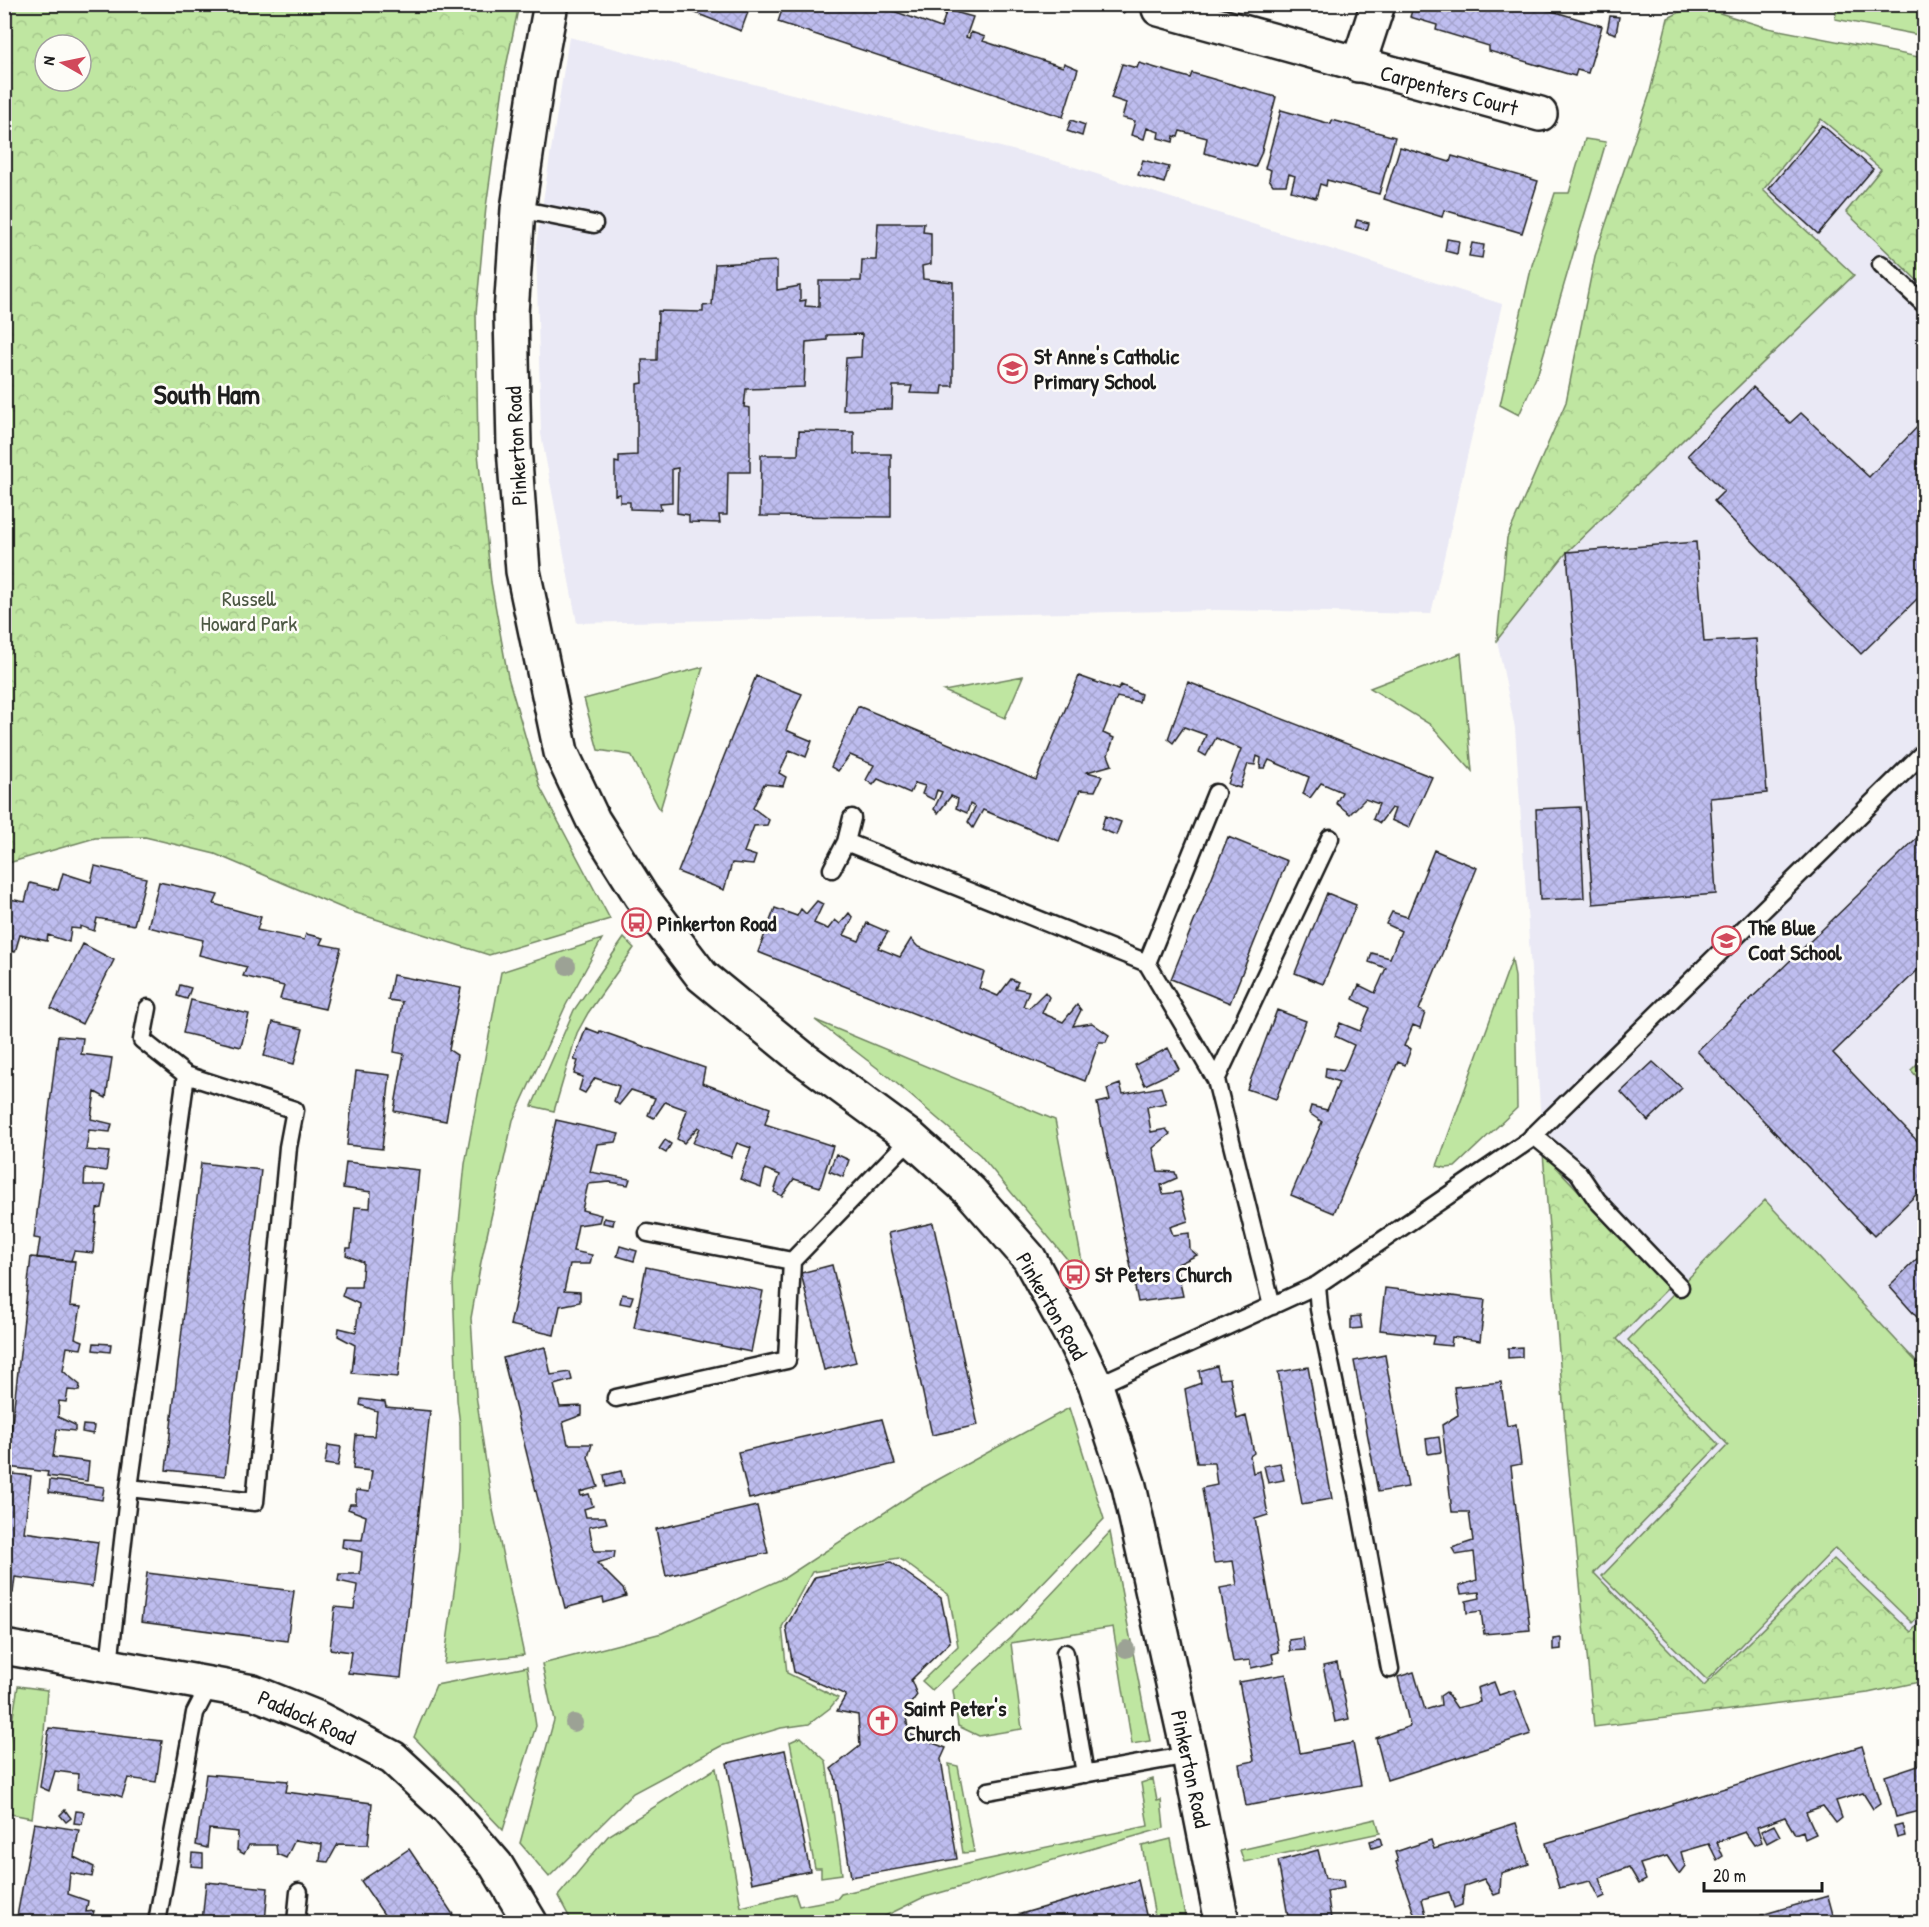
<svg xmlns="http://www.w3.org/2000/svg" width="1929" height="1927" viewBox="0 0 1929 1927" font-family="'Patrick Hand',sans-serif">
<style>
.built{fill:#eae9f5}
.green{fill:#bfe6a1;stroke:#6e815e;stroke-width:1.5}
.forest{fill:url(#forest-crowns);stroke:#6e815e;stroke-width:1.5;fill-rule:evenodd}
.building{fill:url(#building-cross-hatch);stroke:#1c1c1c;stroke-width:1.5}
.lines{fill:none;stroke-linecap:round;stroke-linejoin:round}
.lane-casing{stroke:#1c1c1c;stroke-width:21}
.street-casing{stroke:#1c1c1c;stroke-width:38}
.lane{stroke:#fdfcf7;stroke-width:16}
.street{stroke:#fdfcf7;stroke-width:33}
.tree{fill:#9ca295}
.labels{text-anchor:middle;stroke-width:5;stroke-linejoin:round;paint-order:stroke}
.street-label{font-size:22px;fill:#1c1c1c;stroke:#fdfcf7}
.poi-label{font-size:22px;font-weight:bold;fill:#1c1c1c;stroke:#fdfcf7;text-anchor:start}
.park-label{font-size:22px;fill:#4d5944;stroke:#fdfcf7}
.district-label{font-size:28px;font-weight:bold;fill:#1c1c1c;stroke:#fdfcf7}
</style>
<defs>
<pattern id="forest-crowns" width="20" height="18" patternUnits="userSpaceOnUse" patternTransform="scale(1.5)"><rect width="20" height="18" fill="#bfe6a1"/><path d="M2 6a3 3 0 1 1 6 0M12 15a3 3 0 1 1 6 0" fill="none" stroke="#a4c58a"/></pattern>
<pattern id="building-cross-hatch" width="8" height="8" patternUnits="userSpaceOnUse" patternTransform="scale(1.5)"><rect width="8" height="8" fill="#bebdef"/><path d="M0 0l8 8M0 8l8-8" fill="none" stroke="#a3a2cc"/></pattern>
</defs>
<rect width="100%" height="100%" fill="#fdfcf7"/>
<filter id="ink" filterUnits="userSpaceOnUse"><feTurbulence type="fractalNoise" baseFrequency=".0167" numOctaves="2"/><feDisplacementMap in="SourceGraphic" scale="12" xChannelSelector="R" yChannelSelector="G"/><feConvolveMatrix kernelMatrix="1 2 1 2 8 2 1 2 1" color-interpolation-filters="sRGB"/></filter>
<g filter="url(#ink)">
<path class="built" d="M1668 18 1924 58V1681L1868 1693 1594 1727 1567 1451 1543 1153 1515 728 1497 640 1507 538 1566 402 1595 256 1649 96Z
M569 37 1059 162 1502 304 1431 614 1217 610 577 623 541 434 536 245Z"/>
<path class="green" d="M1924 5V36L1835 19 1837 7Z
M1585 139 1606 142 1538 373 1519 415 1500 405 1532 265 1555 193H1569Z
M1461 653 1472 771 1431 725 1370 688Z
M703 667 660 810 631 755 598 750 584 699Z
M1023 676 1005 718 944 691Z
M624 938 634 948 588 1013 577 1033 554 1111 532 1106 574 1010Z
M602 939 566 1005 513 1120 481 1262 471 1318 476 1395 493 1510 524 1655 444 1664 460 1548 461 1518 460 1425 457 1400 453 1282 465 1164 501 972Z
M1512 959 1515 977 1517 1108 1455 1167 1446 1168 1437 1166Z
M815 1020 1055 1120 1084 1272 1077 1271 980 1155 889 1077Z
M1924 1057V1085L1911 1070Z
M1765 1200 1924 1370V1610L1912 1623 1835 1548 1707 1680 1602 1576 1728 1445 1628 1340Z
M1069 1408 1104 1519 1010 1617 932 1690 922 1681 958 1646 949 1595 899 1558 812 1572 782 1627 787 1673 838 1698 830 1708 809 1724 781 1728 721 1746 633 1793 549 1877 520 1843 554 1720 542 1664 662 1633 786 1577 919 1490Z
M1110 1532 1150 1741 1132 1744 1113 1627 1011 1643 1022 1729 979 1736 958 1726 953 1690 1010 1638Z
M527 1667 536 1726 503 1830 414 1737 436 1685Z
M18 1686 47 1690 44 1733 32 1818 5 1813V1764Z
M801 1737 826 1761 842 1874 821 1877V1868H815L790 1742Z
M949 1764 958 1766 974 1852 963 1853Z
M716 1768 741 1907 795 1894 799 1906 837 1899 841 1894 980 1861 1148 1826 1141 1783 1153 1779 1157 1801 1161 1800 1164 1828 922 1898 873 1922H572L558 1896 608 1836Z
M1376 1819 1380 1833 1244 1862 1240 1850Z
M1171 1839 1186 1922H1156L1142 1846Z"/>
<path class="forest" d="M5 4 519 5 506 67 486 207 476 313 478 453 491 582 508 677 540 787 610 919 489 955 347 910 215 854 145 837 95 838 5 864ZM45 45H81V81H45Z
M1694 5 1768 28 1924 58V287L1846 212 1881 169 1821 119 1763 190 1854 275 1567 552 1497 640 1507 538 1566 402 1595 256 1649 96 1668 18Z
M1543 1153 1669 1287 1617 1339 1719 1445 1594 1573 1704 1686 1834 1559 1911 1632 1924 1618V1681L1868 1693 1594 1727 1567 1451Z"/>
<path class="building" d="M673 4H751L741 31Z
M784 4H874L941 28 947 10 973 17 966 37 969 38 971 32 985 37 983 41 1063 67 1064 63 1078 69 1063 117 778 22Z
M1100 4H1128L1124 13Z
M1414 4H1529L1602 26 1588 73 1577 70 1575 76 1489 51V46L1436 30 1437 25 1410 17Z
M1610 16 1619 17 1616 34 1607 31Z
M1139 63 1190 78 1192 73 1276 97 1261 154 1255 167 1204 153 1207 138 1180 131 1178 137 1174 136 1173 142 1158 138 1159 132 1147 128 1144 139 1131 135 1135 121 1122 118 1126 103 1111 98 1122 64 1137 68Z
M1281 110 1331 124 1332 120 1395 137 1379 194 1327 180 1326 186 1320 184 1316 198 1291 191 1295 176 1289 174 1286 185H1273L1269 179 1271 170 1265 168Z
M1071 120 1085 125 1082 136 1067 131Z
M1822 125 1873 169 1818 234 1769 189Z
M1400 147 1450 162 1452 156 1538 181 1522 233 1444 210 1442 217 1384 199Z
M1143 160 1169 167 1164 183 1138 175Z
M1357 220 1369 223 1367 230 1355 227Z
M878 223H924L923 232 931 233V264L922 266 923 279 953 282V386H943L942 394 910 393 912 386H893L892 409 843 410 846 358 861 357 862 334 827 335V340L806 342 804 387 746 389 744 407 750 408V472H728L727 515H719L720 523 689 522V515L677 513 678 468 672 469V502L660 503 661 510 630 509V502H620V494L615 495V462L619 463V456L637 455V384L643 383 642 360H657L658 311 703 312V306L712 305 715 264 777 261V290L800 286V301L806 300 805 306 819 307V281H861L862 260H876Z
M1447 239 1459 241 1457 254 1445 251Z
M1472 243 1484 245 1482 258 1469 256Z
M1753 387 1790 423 1801 413 1869 477 1924 420V601L1920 596 1861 654 1714 501 1724 491 1688 455Z
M799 431 854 432V454H891V517L760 516 761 455H798Z
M1696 542 1704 642 1756 639 1767 793 1710 798 1716 894 1593 904 1567 552Z
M756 676 802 694 786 730 812 741 806 757 790 750 779 773 786 777 783 786 764 784 753 808 769 820 767 825 754 826 744 852 756 856 753 865 732 863 724 890 678 872Z
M1079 676 1118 690 1121 685 1141 694 1139 702 1117 697 1103 733 1114 738 1108 755 1112 765 1087 772 1102 776 1095 791 1080 790 1059 841 983 810 973 828 968 822 975 807 970 804 967 813 956 808 958 799 951 796 938 813 934 809 942 792 937 790 934 800 922 794 925 786 915 783 910 793 878 779 873 785 866 780 874 765 850 755 838 771 831 767 858 706 1036 780Z
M1188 682 1432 777 1409 828 1391 820 1395 809 1391 808 1380 823 1373 819 1379 804 1365 799 1350 814 1336 803 1342 792 1321 783 1310 798 1303 794 1309 777 1269 760 1265 768H1260L1261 758 1257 756 1255 765 1248 764 1240 788 1228 784 1241 749 1216 738 1206 756 1199 752 1206 735 1184 727 1173 743 1168 739Z
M1580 807 1584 898 1540 900 1536 809Z
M1105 816 1121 822 1116 835 1101 829Z
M1924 831V964L1833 1053 1924 1148V1187L1874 1236 1697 1051Z
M1228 837 1287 861 1230 1003 1171 979Z
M1434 850 1477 868 1419 1010 1425 1013 1420 1028 1413 1025 1404 1046 1411 1049 1405 1065 1398 1062 1334 1213 1291 1195 1322 1122 1309 1113 1311 1106 1327 1110 1339 1082 1325 1077 1326 1068 1343 1071 1354 1045 1335 1036 1340 1023 1360 1031 1370 1008 1353 999 1359 985 1375 993 1386 968 1369 962 1372 953 1390 958 1401 931 1386 924 1392 912 1407 917Z
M95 866 146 878 134 925 97 918 94 931 80 926V929L71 928 69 942 48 935 47 941 20 935 15 952 4 949V898L25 902 30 883 58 890 63 873 91 882Z
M159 882 218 895 214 904 261 917 257 930 304 940 306 934 323 938 320 944 341 948 325 1009 280 999 284 986 243 976 247 967 199 955 203 940 148 927Z
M1327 893 1356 905 1323 984 1295 973Z
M817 901 823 904 814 923 828 929 835 920 840 924 849 913 853 918 844 935 859 941 867 923 888 932 878 948 900 957 911 939 917 946 935 954 984 972 979 988 998 996 1011 979 1018 982 1015 988 1029 991 1023 1006 1029 1008 1045 992 1049 997 1042 1013 1063 1022 1077 1005 1081 1010 1073 1026 1092 1023 1109 1035 1106 1042H1099L1085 1081 758 952 775 908 797 916 801 909 806 914Z
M83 944 114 960 82 1024 51 1008Z
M393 975 461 988 449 1050 457 1055 446 1121 394 1111 404 1054 394 1052 402 1002 388 1000Z
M180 985 191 988 187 999 177 996Z
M191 1000 249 1014 241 1047 183 1033Z
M1277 1010 1306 1021 1276 1099 1247 1089Z
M273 1022 303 1029 294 1064 264 1056Z
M586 1028 599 1033 600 1031 705 1068 702 1083 770 1108 765 1124 833 1146 820 1187 794 1179 782 1196 774 1192 780 1175 765 1169 761 1187 740 1179 751 1148 737 1143 731 1157 693 1143 700 1128 698 1127 684 1143 677 1139 687 1110 665 1102 654 1118 648 1115 655 1098 631 1090 619 1105 614 1101 619 1086 595 1078 585 1093 579 1090 583 1077 574 1074 578 1061 574 1060Z
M58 1036 83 1038 81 1054 112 1058 106 1098 95 1092 91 1119 112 1124 110 1132 89 1130 86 1150 109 1152 106 1171 85 1168 84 1185H106L102 1208 97 1209 93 1253 74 1251 71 1261 37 1258 40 1239 34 1238Z
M1168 1048 1179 1069 1145 1085 1135 1065Z
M1653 1062 1682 1088 1648 1121 1621 1092Z
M356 1071 390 1075 382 1149 347 1145Z
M1120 1084 1123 1094 1161 1087 1166 1103 1147 1107 1151 1132 1166 1129 1170 1134 1153 1148 1158 1171 1175 1172 1177 1178 1161 1185 1163 1194 1180 1192 1188 1221 1170 1227 1173 1235 1189 1233 1190 1249 1197 1255 1176 1265 1183 1296 1138 1302 1097 1103 1110 1100 1107 1089Z
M556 1120 619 1134 616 1142 597 1144 590 1172 630 1179 628 1185 610 1182 588 1184 582 1210 601 1215 599 1222 578 1225 573 1251 592 1255 590 1264H570L564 1291 580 1292V1302L560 1306 554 1335 510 1325Z
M665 1140 671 1144 666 1153 659 1149Z
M836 1154 849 1160 843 1177 829 1171Z
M346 1162 419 1170 398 1377 352 1373 355 1345 338 1336 339 1328 356 1332 359 1304 342 1296 345 1287H361L363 1262 346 1255 347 1248H351L355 1207 370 1208 371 1192 343 1188Z
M201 1163 261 1170 225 1476 166 1470Z
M604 1218 614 1220 613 1225 603 1223Z
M933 1223 978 1425 932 1435 888 1233Z
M620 1246 637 1251 634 1261 617 1256Z
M1924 1252V1325L1889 1286Z
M31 1257 75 1261 70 1306 81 1307 75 1338 83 1341 81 1349 67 1347 63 1371 80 1385 79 1391 68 1390 66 1402 59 1401 58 1417 75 1425V1431L57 1429 53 1457 89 1462 87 1481 47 1476 48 1472 7 1467Z
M832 1265 856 1362 824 1370 801 1273Z
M646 1267 763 1291 751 1352 634 1328Z
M1385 1288 1485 1300 1480 1341 1452 1337 1451 1346 1432 1344 1434 1336 1380 1330Z
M622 1294 633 1296 630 1305 620 1303Z
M1360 1316 1362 1328 1351 1329V1317Z
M94 1343 111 1344 110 1352 93 1350Z
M545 1347 551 1375 570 1372 572 1380 554 1385 560 1407 582 1406V1415L563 1422 568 1444H592L588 1457 598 1487 580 1492 581 1496 589 1494 593 1506 584 1509 586 1517H605L607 1523 589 1527 594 1551H615L614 1558 597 1563 623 1589 626 1596 604 1603 603 1598 565 1608 503 1358Z
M1522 1347V1357L1508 1358V1348Z
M1385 1355 1408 1487 1378 1492 1354 1361Z
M1217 1366 1220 1379 1230 1378 1237 1419 1246 1416 1254 1453 1250 1456 1253 1473 1260 1471 1268 1515 1255 1519 1279 1652 1272 1654 1274 1663 1251 1668 1250 1660 1233 1662 1220 1588 1237 1585 1233 1561 1214 1563 1202 1488 1217 1485 1214 1463H1197L1185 1389 1201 1383 1199 1371Z
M1308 1367 1332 1499 1302 1504 1278 1372Z
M1501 1382 1507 1426 1516 1424 1521 1464 1511 1466 1530 1630 1484 1634 1481 1611 1467 1613 1466 1601 1480 1598 1479 1592 1461 1594 1459 1586 1477 1580 1474 1552 1456 1555 1452 1548 1473 1541 1469 1512H1452L1442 1425 1458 1415 1454 1387Z
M361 1399 385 1402 386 1407 430 1411 401 1678 348 1673 351 1652 330 1649 335 1607 354 1609 357 1585 338 1581 339 1574H360L362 1552 342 1547 343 1539 362 1540 366 1516 348 1509 350 1504H356V1490L369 1492 372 1471 353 1469 356 1435 374 1436 377 1411 360 1405Z
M882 1419 895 1464 749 1499 738 1452Z
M83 1425 94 1426 93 1434 82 1432Z
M1439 1437 1441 1452 1428 1454 1426 1439Z
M328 1445 341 1447 338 1466 325 1464Z
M1280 1463 1284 1480 1268 1483 1264 1466Z
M621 1471 624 1483 606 1487 604 1475Z
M4 1473 31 1476 24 1532 98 1542 92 1587 15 1577 13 1593 4 1592Z
M50 1480 104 1487 102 1500 49 1492Z
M757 1506 768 1553 666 1576 656 1529Z
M891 1562 941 1598 950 1642 911 1680 917 1695 905 1711 909 1734 946 1748 941 1759 957 1859 851 1877 835 1776 831 1769 860 1746 858 1715 837 1711 846 1695 794 1672 786 1627 815 1577Z
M147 1573 294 1591 287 1641 141 1622Z
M1303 1638 1305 1650 1290 1651 1289 1640Z
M1561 1638V1649L1553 1650V1639Z
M1337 1663 1349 1719 1335 1722 1323 1666Z
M1414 1672 1425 1710 1441 1705 1440 1696 1446 1692 1457 1708 1480 1702 1477 1688 1494 1682 1499 1695 1514 1690 1531 1734 1387 1780 1376 1738 1410 1726 1398 1677Z
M1286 1674 1300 1753 1353 1743 1361 1785 1246 1806 1239 1764 1254 1761 1239 1682Z
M49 1728 162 1741 156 1782 128 1778 122 1797 114 1794 77 1789 78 1774 55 1771 49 1791 40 1787Z
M1862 1746 1880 1804 1873 1809 1863 1793 1836 1801 1842 1818 1836 1823 1823 1806 1806 1812 1816 1834 1805 1839 1803 1831 1795 1834 1785 1817 1757 1827 1762 1842 1754 1845 1745 1832 1717 1842 1723 1856 1717 1860 1709 1844 1681 1852 1685 1866 1679 1874 1667 1856 1640 1864 1646 1880 1639 1884 1629 1867 1599 1878 1605 1896 1599 1899 1590 1881 1559 1888 1546 1843Z
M785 1750 810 1871 752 1883 727 1763Z
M1924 1763V1810L1896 1817 1885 1776Z
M206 1774 288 1781 286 1792 372 1803 368 1845 338 1844 328 1862 320 1861 322 1844 295 1840 286 1858 277 1854 276 1845H249L244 1854 237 1850 238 1832 209 1829 207 1848 196 1845Z
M65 1810 71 1818 66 1822 60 1815Z
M76 1811 84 1812 82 1824 74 1823Z
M34 1823 79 1830 74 1857 94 1867 92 1877 70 1873 68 1894 88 1901 86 1912 94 1911 91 1922H16Z
M1516 1823 1529 1864 1501 1873 1500 1893 1494 1895 1484 1879 1464 1886 1462 1905 1454 1908 1449 1892 1422 1899 1428 1922H1417L1396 1862 1398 1861 1395 1852 1431 1840 1434 1849Z
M1902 1824 1905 1836 1897 1838 1894 1826Z
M1774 1825 1780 1836 1767 1843 1761 1831Z
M1380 1838 1382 1845 1372 1848 1370 1841Z
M409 1849 458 1922H389L361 1881Z
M1318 1850 1325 1878 1343 1880 1344 1888 1327 1891 1331 1919 1351 1920 1352 1922H1289L1278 1861Z
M192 1853 203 1854V1867L191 1866Z
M1138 1880 1147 1919 1134 1922H993Z
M206 1882 268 1888 265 1922H202Z
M1828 1896 1835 1922H1763L1761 1915Z"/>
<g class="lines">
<defs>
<path id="lane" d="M518 209 594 224
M1881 264 1924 304
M846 842 1147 963 1216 1080 1272 1306
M832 869 846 842 852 818
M1147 963 1216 793
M1216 1080 1330 838
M1533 1135 1578 1172 1597 1200 1680 1287
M648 1233 792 1261
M1317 1285 1319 1309 1358 1497 1390 1669
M1096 1386 1317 1285 1528 1141 1924 752
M616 1398 787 1360 792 1261 911 1138
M129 1488 255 1502 288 1147 295 1110 186 1075 142 1040 148 1008
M1065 1653 1085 1774
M109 1664 129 1488 186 1075
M988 1791 1189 1755
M157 1922 195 1713 210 1684
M296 1922 299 1892"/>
<path id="street" d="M551 4 538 73 518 209 511 313 514 447 523 571 561 752 593 820 641 896 702 976 801 1057 911 1138 970 1191 1029 1258 1075 1342 1096 1386 1129 1486 1189 1755 1222 1922
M1159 9 1540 114
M1358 65 1378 4
M4 1647 253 1692 315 1717 393 1758 447 1808 496 1865 530 1922"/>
</defs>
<use href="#lane" class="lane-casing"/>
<use href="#street" class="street-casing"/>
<use href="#lane" class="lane"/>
<use href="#street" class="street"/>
</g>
<g class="tree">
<circle cx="567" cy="966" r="9"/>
<circle cx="1126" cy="1649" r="9"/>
<circle cx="574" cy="1723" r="9"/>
</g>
</g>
<defs>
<symbol id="school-ring" viewBox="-11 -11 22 22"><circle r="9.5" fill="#fdfcf7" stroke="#d1495b" stroke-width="1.5"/><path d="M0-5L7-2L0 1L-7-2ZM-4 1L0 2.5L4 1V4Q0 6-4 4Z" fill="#d1495b"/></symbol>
<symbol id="bus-ring" viewBox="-11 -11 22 22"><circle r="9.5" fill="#fdfcf7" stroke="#d1495b" stroke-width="1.5"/><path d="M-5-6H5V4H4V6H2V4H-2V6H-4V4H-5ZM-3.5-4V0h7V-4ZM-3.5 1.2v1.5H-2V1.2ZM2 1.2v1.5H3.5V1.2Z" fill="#d1495b"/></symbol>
<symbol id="church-ring" viewBox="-11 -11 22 22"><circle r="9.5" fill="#fdfcf7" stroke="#d1495b" stroke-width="1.5"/><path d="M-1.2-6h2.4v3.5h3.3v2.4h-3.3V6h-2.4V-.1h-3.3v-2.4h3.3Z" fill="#d1495b"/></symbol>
</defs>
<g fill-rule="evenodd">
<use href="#school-ring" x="996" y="352" width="33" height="33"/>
<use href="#bus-ring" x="620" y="906" width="33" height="33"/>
<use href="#school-ring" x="1710" y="924" width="33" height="33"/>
<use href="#bus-ring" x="1058" y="1258" width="33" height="33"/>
<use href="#church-ring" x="866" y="1704" width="33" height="33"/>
</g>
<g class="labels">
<g class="street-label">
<text transform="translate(1449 90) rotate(15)" y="8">Carpenters Court</text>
<text transform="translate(516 446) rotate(-93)" y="8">Pinkerton Road</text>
<text transform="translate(1052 1306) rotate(60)" y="8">Pinkerton Road</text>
<text transform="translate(307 1717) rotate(24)" y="8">Paddock Road</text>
<text transform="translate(1191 1769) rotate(78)" y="8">Pinkerton Road</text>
</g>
<g class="poi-label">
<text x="1034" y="364">St Anne's Catholic<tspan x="1034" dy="25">Primary School</tspan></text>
<text x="657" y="931">Pinkerton Road</text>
<text x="1748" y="935">The Blue<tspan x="1748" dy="25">Coat School</tspan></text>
<text x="1095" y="1282">St Peters Church</text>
<text x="904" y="1716">Saint Peter's<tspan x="904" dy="25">Church</tspan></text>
</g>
<g class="park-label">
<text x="249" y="606">Russell<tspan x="249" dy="25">Howard Park</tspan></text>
</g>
<g class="district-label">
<text x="207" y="404">South Ham</text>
</g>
</g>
<rect width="1929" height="1927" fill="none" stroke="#fdfcf7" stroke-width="24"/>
<rect x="12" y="12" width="1905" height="1903" fill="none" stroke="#1c1c1c" stroke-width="2" filter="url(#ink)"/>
<g transform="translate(63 63) rotate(279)"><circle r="28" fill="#fdfcf7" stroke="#a3a29f" stroke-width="1.5"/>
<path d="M0-4.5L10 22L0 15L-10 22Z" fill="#d1495b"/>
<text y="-9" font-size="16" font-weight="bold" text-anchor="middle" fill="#1c1c1c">N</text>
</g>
<path d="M1704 1882v9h118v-9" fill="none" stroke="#1c1c1c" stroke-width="3"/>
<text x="1713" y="1882" font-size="18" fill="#1c1c1c" stroke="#fdfcf7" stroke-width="4.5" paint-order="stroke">20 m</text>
</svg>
